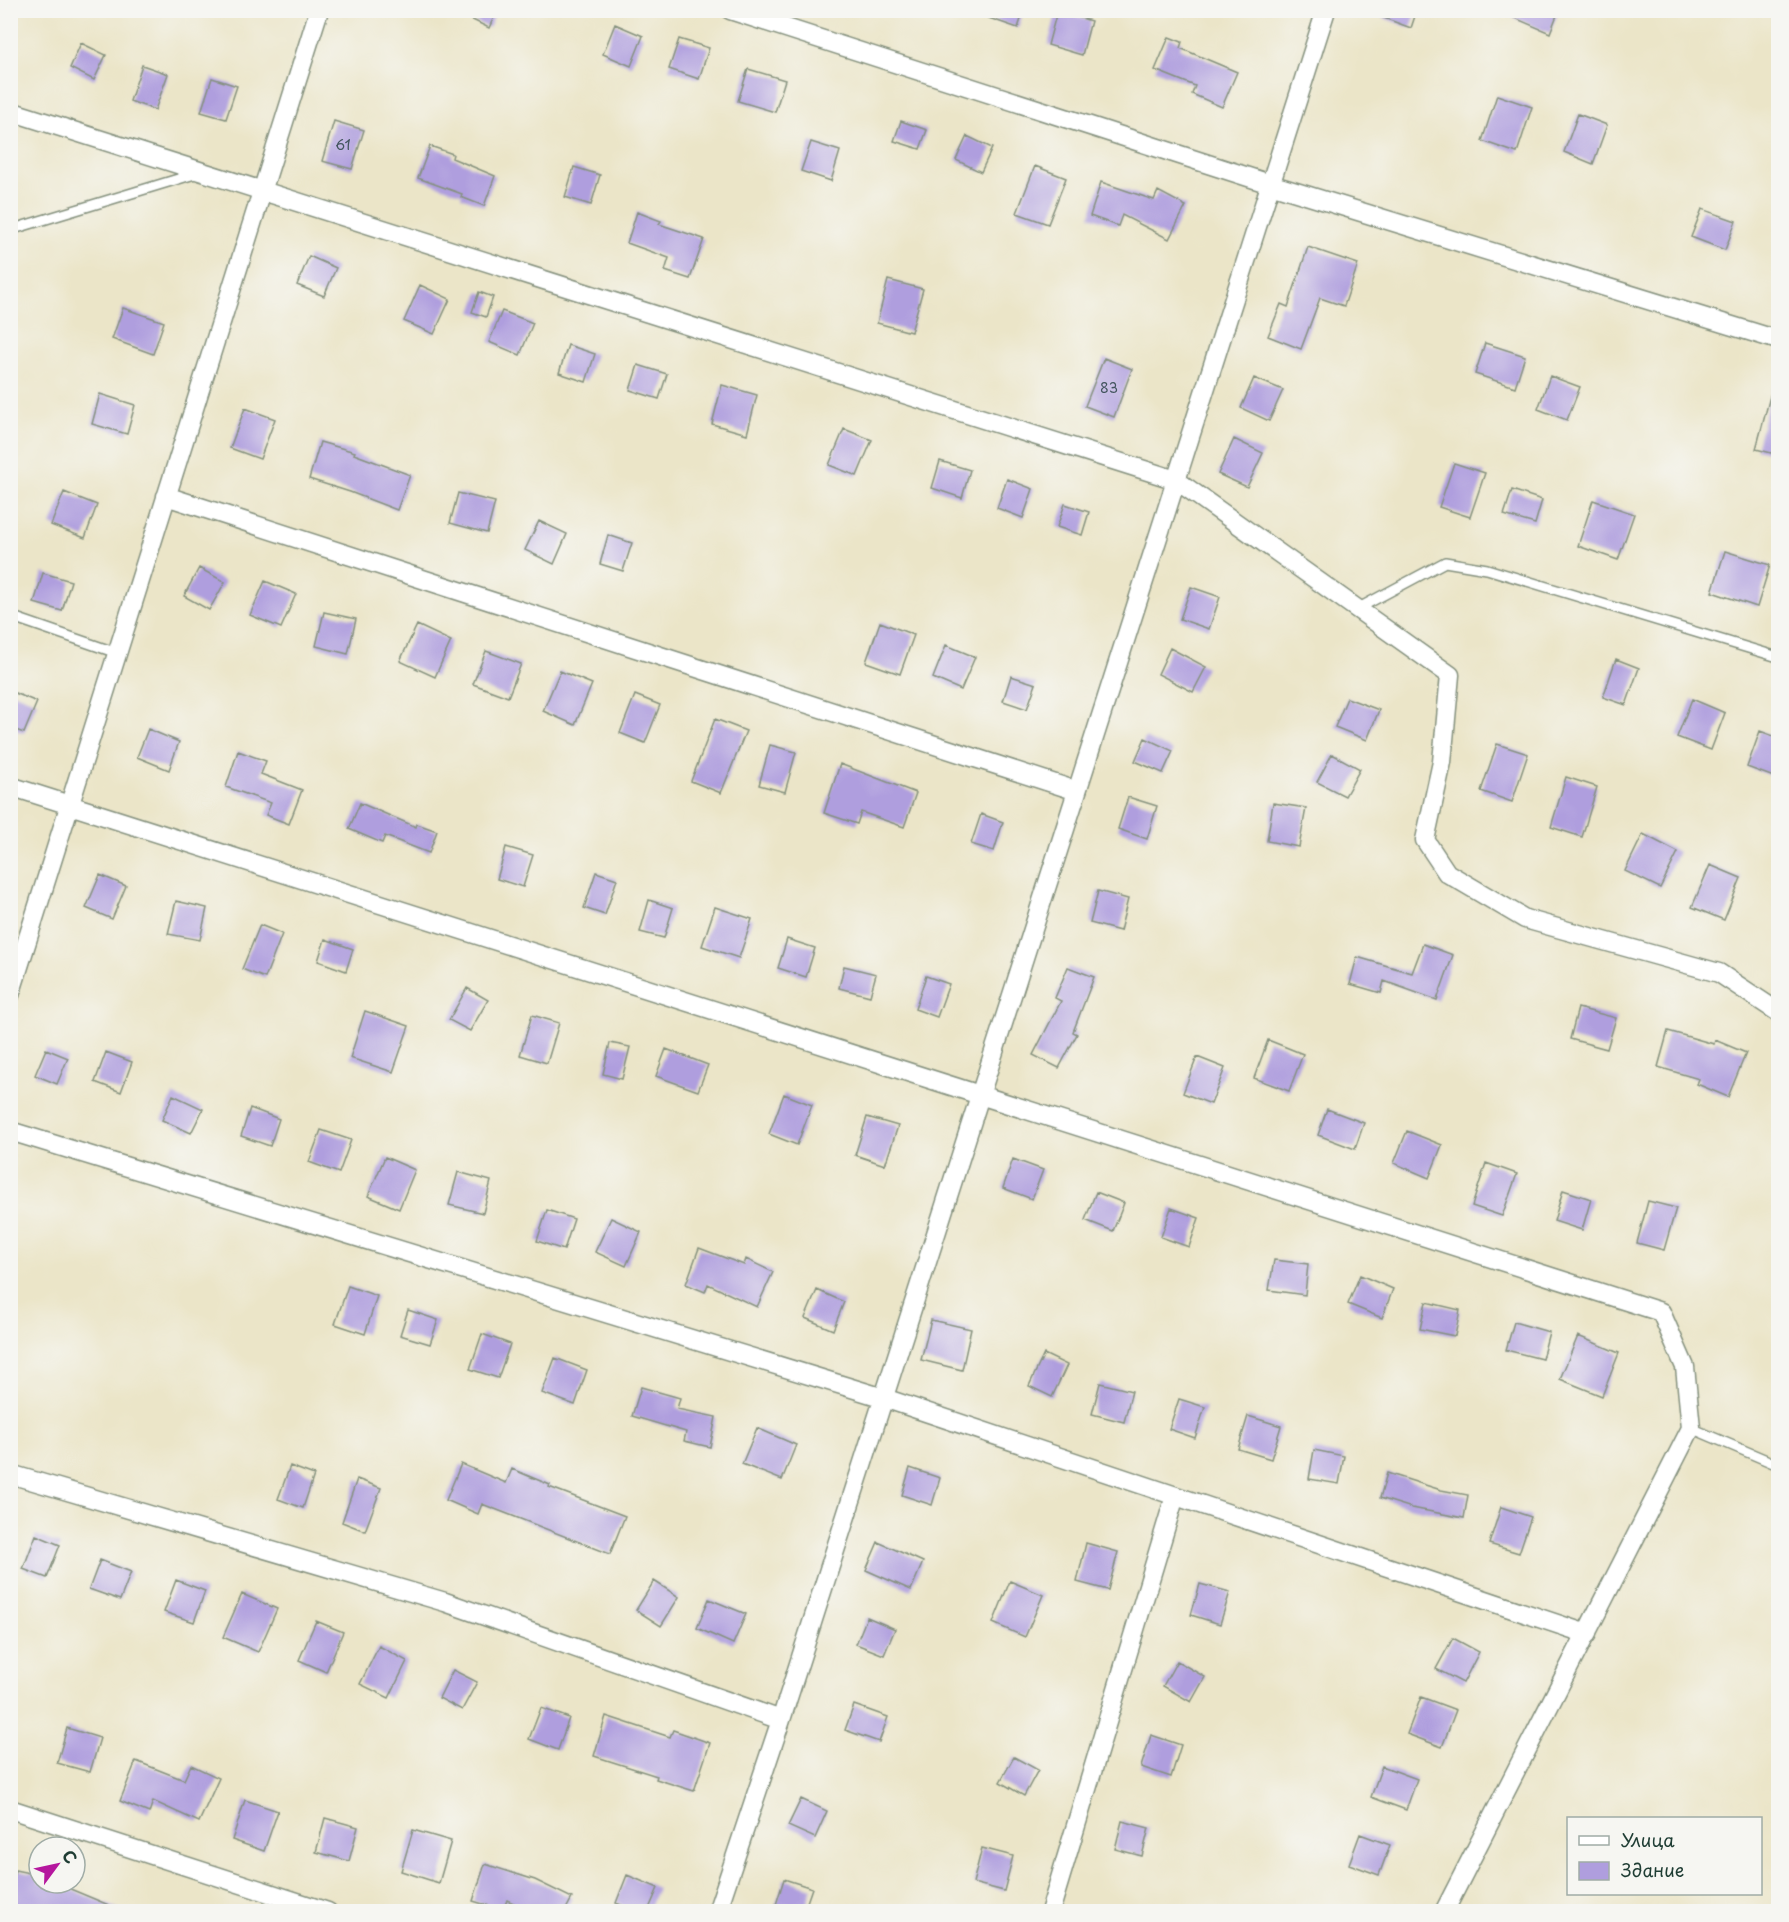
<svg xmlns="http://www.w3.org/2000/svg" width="1789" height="1922" viewBox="0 0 1789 1922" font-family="'Playpen Sans',sans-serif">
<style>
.building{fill:#af9ede}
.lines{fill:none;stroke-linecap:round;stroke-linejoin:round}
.lane-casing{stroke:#85917e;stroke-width:12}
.street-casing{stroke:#85917e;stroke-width:21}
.lane{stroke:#fff;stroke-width:9}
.street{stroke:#fff;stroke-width:18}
.labels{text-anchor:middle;stroke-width:6;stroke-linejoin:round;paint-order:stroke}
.number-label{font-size:14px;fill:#43555e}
</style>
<rect width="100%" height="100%" fill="#f6f6f2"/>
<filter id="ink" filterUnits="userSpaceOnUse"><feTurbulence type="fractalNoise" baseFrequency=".0167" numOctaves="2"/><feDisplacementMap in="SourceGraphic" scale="12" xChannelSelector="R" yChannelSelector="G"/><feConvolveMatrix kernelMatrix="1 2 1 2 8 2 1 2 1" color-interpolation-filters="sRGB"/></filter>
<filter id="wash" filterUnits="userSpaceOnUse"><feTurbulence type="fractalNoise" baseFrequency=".008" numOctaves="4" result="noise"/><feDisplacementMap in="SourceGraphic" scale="24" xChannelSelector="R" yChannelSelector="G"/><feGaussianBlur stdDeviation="1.35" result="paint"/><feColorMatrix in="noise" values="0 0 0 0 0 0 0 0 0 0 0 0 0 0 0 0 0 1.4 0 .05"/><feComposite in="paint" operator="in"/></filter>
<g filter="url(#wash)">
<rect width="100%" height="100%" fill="#ebe5c8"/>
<g id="blocks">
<path class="building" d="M452 10H497L489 28Z
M975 10H1024L1018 28 974 13Z
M1369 10H1417L1411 28 1368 12Z
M1496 10H1559L1550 33Z
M1057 11 1091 21 1082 55 1048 45Z
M615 24 643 36 631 66 603 54Z
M1169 37 1182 42 1180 48 1237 72 1222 107 1192 94 1195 86 1155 70Z
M679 39 709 48 699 79 669 69Z
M81 43 106 55 94 80 70 68Z
M142 65 168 74 155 110 130 101Z
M748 69 785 80 775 112 738 101Z
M212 78 237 86 226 119 201 112Z
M1497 95 1532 107 1517 153 1482 141Z
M1578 114 1607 125 1593 164 1564 152Z
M334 121 364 130 352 169 322 161Z
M901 121 927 130 920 149 894 141Z
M967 136 992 148 981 172 956 160Z
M811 142 840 151 831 181 801 171Z
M430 146 453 154 452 158 495 176 484 206 461 197 462 194 418 178Z
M1035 166 1066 178 1048 224 1017 213Z
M574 167 600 175 591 205 565 197Z
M1101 182 1154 200 1158 191 1186 206 1169 239 1122 215 1118 226 1090 216Z
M1702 209 1736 221 1725 250 1691 237Z
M637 212 661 221 659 224 704 239 690 279 665 271 669 258 627 243Z
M1308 247 1358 264 1344 306 1320 298 1301 349 1268 336 1281 304 1288 307Z
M309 256 336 268 324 296 297 285Z
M888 280 923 289 911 332 877 323Z
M420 285 450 299 434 334 404 321Z
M479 292 493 297 486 317 472 312Z
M123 308 164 322 153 354 112 339Z
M502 311 533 323 520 355 489 342Z
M1485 343 1525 356 1515 387 1475 374Z
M568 345 595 354 586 382 559 373Z
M1104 358 1132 369 1114 417 1085 406Z
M638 365 667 374 659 399 630 390Z
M1550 376 1580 387 1567 420 1538 409Z
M1254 378 1283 390 1269 421 1241 408Z
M722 385 757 395 747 434 712 424Z
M1773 385 1779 386V455L1756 449Z
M100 394 135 405 127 434 92 424Z
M245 408 275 419 260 459 230 448Z
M844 429 872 440 857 476 829 465Z
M1234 439 1263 453 1247 487 1218 474Z
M320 442 355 452 354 454 410 475 397 510 350 492 309 479Z
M940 461 970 470 962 498 932 488Z
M1454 463 1485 473 1470 517 1439 507Z
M1007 479 1033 489 1023 518 997 508Z
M1512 490 1542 500 1535 524 1504 515Z
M64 492 97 505 85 538 51 525Z
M458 493 495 502 487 533 450 523Z
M1593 500 1634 514 1618 560 1578 546Z
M1065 504 1089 512 1082 535 1057 527Z
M539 521 567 534 554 564 525 550Z
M608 535 632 543 623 571 600 564Z
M1725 551 1770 565 1757 607 1712 592Z
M199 568 225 582 209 610 184 596Z
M43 573 71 581 62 611 34 603Z
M265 581 296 594 281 628 250 615Z
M1191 587 1220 597 1209 629 1180 619Z
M324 612 356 619 348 654 316 646Z
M880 622 914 635 900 674 866 662Z
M417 625 451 641 435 677 400 661Z
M946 645 975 657 961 690 933 678Z
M1170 648 1206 667 1193 692 1158 674Z
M486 651 521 664 508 697 473 684Z
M1616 659 1639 668 1626 705 1603 697Z
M560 671 592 684 575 725 543 711Z
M1011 676 1036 684 1027 709 1003 701Z
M10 691 37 702 24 733 10 728Z
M635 695 660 705 645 743 620 733Z
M1347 698 1379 710 1367 740 1335 727Z
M1692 699 1725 713 1711 750 1677 737Z
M715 719 746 731 721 793 691 781Z
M148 729 179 742 169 770 137 757Z
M1760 731 1779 738V779L1747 767Z
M1145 738 1173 751 1163 773 1135 761Z
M1497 744 1528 754 1512 802 1481 791Z
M770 745 796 752 785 792 759 785Z
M238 751 266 761 261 774 302 790 289 824 266 815 271 803 226 787Z
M1332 754 1360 769 1345 796 1317 782Z
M840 764 916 793 904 827 861 812 857 824 824 813Z
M1566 777 1597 787 1582 837 1551 827Z
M1128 797 1157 806 1147 839 1118 829Z
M360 803 416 827 417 824 437 831 429 853 385 836 382 843 349 829Z
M1273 803 1306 808 1299 847 1267 841Z
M981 814 1003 822 994 851 971 844Z
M1643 834 1678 852 1660 888 1625 871Z
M506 847 533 855 523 887 497 879Z
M1710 865 1741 878 1724 920 1692 907Z
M596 872 617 879 605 915 584 908Z
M100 875 126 886 112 919 86 908Z
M1098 891 1128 899 1120 931 1090 923Z
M649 900 673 908 664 938 640 932Z
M176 901 207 908 200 940 168 934Z
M715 907 752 919 739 958 702 946Z
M260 925 282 934 265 978 242 969Z
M325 939 353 949 346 971 318 961Z
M787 939 815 948 806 977 778 968Z
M1423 944 1453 955 1437 1000 1384 981 1381 993 1350 984 1357 957 1412 973Z
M844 966 876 974 870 996 839 988Z
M1068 967 1094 977 1073 1032 1077 1034 1059 1068 1033 1055 1061 1001 1055 998Z
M926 976 949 984 937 1017 915 1009Z
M467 988 488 1000 470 1031 449 1020Z
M1578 1008 1616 1018 1607 1049 1570 1039Z
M365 1011 409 1026 393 1072 350 1058Z
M532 1015 559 1023 547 1063 520 1055Z
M1668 1031 1714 1044 1715 1040 1746 1053 1728 1097 1697 1084 1699 1079 1658 1067Z
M1268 1040 1303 1054 1289 1091 1254 1078Z
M610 1043 630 1047 622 1079 603 1074Z
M46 1049 68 1058 57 1084 35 1075Z
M666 1049 708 1065 698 1091 656 1076Z
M106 1052 132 1062 121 1092 95 1082Z
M1197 1057 1225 1068 1211 1104 1183 1093Z
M784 1094 812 1105 797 1145 769 1134Z
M173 1095 203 1109 191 1133 162 1120Z
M250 1108 279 1119 270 1146 241 1136Z
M1327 1109 1364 1123 1355 1149 1318 1135Z
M867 1117 898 1126 885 1165 855 1155Z
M321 1130 351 1140 339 1173 309 1162Z
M1407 1131 1442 1145 1429 1178 1394 1163Z
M385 1157 415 1170 399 1209 368 1196Z
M1013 1159 1043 1170 1032 1199 1003 1188Z
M1486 1163 1517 1174 1502 1216 1472 1206Z
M458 1172 491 1181 483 1213 449 1205Z
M1563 1190 1591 1199 1582 1230 1554 1221Z
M1096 1192 1124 1203 1113 1231 1085 1220Z
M1648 1201 1676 1208 1664 1250 1637 1243Z
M1171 1208 1199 1218 1189 1247 1161 1237Z
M547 1210 574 1219 564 1250 537 1241Z
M611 1218 641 1232 626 1266 595 1252Z
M699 1248 744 1265 746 1259 773 1272 757 1307 708 1284 705 1292 686 1284Z
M1274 1260 1308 1264 1305 1295 1269 1290Z
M1360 1275 1393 1289 1382 1318 1348 1304Z
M348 1286 377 1296 365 1334 335 1324Z
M817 1290 844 1302 833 1330 805 1318Z
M1426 1302 1460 1310 1455 1336 1420 1329Z
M408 1310 438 1320 430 1344 400 1335Z
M931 1320 971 1329 962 1370 921 1360Z
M1514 1322 1549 1332 1542 1359 1506 1350Z
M482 1334 510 1344 498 1378 470 1369Z
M1578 1336 1619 1353 1602 1396 1560 1379Z
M1044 1354 1067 1365 1052 1397 1029 1386Z
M555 1358 587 1370 575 1405 542 1393Z
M1100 1383 1132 1391 1124 1422 1092 1414Z
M641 1387 680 1398 677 1409 716 1417 710 1447 684 1441 686 1432 632 1416Z
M1179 1399 1205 1407 1195 1438 1169 1429Z
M1248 1416 1281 1426 1271 1459 1238 1449Z
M757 1428 796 1445 782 1480 742 1464Z
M1314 1450 1344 1456 1339 1484 1309 1479Z
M461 1464 506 1483 512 1469 550 1485 549 1487 625 1516 610 1554 482 1504 478 1514 446 1500Z
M290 1466 314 1475 303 1508 278 1499Z
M910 1468 940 1478 932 1505 902 1495Z
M1387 1473 1441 1490 1468 1495 1464 1518 1412 1508 1380 1498Z
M357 1479 381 1488 365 1531 342 1522Z
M1501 1507 1531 1517 1519 1553 1489 1544Z
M36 1535 60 1545 47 1578 23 1569Z
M878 1542 923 1562 911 1590 866 1570Z
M1086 1543 1118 1552 1108 1590 1077 1582Z
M100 1560 131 1572 120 1600 89 1589Z
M176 1580 205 1591 194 1622 164 1612Z
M654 1581 679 1597 661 1626 636 1610Z
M1010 1581 1043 1595 1025 1637 993 1623Z
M1200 1584 1230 1592 1220 1624 1191 1615Z
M242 1594 277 1609 258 1652 223 1637Z
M709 1599 746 1614 733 1644 697 1628Z
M867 1617 895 1629 884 1655 856 1644Z
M316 1621 343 1632 326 1672 299 1660Z
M1453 1638 1479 1652 1463 1683 1436 1669Z
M379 1646 407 1661 389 1698 360 1684Z
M1177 1661 1205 1677 1191 1702 1163 1686Z
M453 1670 477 1682 462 1710 439 1698Z
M1421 1697 1456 1710 1442 1747 1407 1734Z
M854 1705 888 1717 879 1742 845 1730Z
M541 1708 569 1718 558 1750 529 1739Z
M606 1716 670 1737 673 1730 710 1743 694 1791 656 1779 657 1776 594 1756Z
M67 1728 100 1738 90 1772 57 1763Z
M1151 1735 1181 1745 1171 1777 1141 1767Z
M1014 1757 1038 1770 1024 1796 1000 1782Z
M136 1761 184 1780 191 1765 219 1778 199 1822 153 1801 149 1813 120 1801Z
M1382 1766 1417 1779 1406 1810 1371 1797Z
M801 1799 827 1811 815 1838 788 1826Z
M245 1800 278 1811 264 1851 232 1840Z
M325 1818 358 1827 349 1861 316 1852Z
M1122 1821 1149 1828 1142 1856 1115 1849Z
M413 1830 451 1841 439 1883 401 1871Z
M1360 1834 1390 1845 1379 1875 1349 1864Z
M982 1848 1013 1856 1004 1891 973 1883Z
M485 1864 535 1880 572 1898 565 1911H531L507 1900 503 1910 473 1901Z
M15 1870 39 1875V1883H56L123 1911H10V1891Z
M627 1875 658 1888 648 1911H636L616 1903Z
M784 1879 812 1888 804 1911H774Z"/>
</g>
</g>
<g filter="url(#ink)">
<use href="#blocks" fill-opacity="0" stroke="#85917e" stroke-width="1.5"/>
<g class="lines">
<defs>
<path id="lane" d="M10 230 198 173
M1357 609 1445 562 1487 569 1778 657
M10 616 117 653
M1691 1428 1778 1465"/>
<path id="street" d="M730 10 1270 184 1778 340
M10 111 1176 480 1450 675 1442 762 1425 840 1447 873 1525 919 1719 973 1778 1012
M166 496 1077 791
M10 786 1661 1312 1685 1367 1691 1428 1444 1912
M10 995 319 10
M10 1131 884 1398 1587 1634
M10 1474 445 1602 781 1720
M10 1809 328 1912
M717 1912 781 1720 1326 10
M1050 1912 1175 1496"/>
</defs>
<use href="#lane" class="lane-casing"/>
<use href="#street" class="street-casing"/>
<use href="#lane" class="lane"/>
<use href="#street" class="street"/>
</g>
</g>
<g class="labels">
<g class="number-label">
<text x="343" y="150">61</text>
<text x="1109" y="393">83</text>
</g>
</g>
<rect width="1789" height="1922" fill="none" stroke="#f6f6f2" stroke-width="36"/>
<rect x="1567" y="1817" width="195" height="78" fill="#f6f6f2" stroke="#a0aca6" stroke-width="1.5"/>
<rect x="1579" y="1836" width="30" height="9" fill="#ffffff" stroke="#a0aca6" stroke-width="1.5"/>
<text x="1621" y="1847" font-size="18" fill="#1f3d34">Улица</text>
<rect x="1579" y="1862" width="30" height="18" fill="#af9ede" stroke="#a0aca6" stroke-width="1.5"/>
<text x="1621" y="1877" font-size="18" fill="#1f3d34">Здание</text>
<g transform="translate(57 1865) rotate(57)"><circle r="28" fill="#f6f6f2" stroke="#a0aca6" stroke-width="1.5"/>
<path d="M0-4.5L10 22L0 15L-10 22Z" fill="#b5179e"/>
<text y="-9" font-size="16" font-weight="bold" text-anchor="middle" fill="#1f3d34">С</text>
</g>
</svg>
